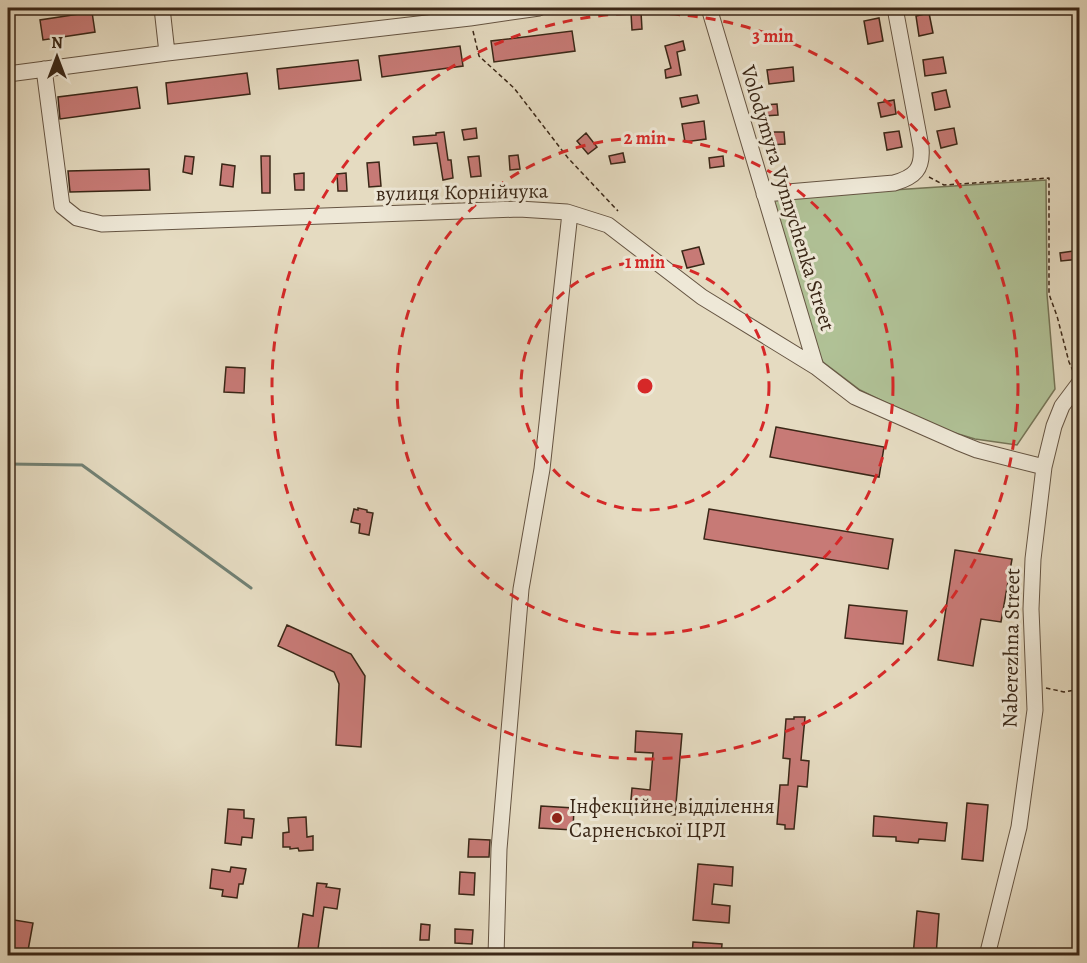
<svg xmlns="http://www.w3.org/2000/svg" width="1087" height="963" viewBox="0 0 1087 963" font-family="Alegreya,serif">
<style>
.green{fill:#b0c196;stroke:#757456;stroke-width:1.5}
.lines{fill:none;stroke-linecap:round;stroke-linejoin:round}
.stream{stroke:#718073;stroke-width:3}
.building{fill:#c77a76;stroke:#3a2717;stroke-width:1.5}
.minor-casing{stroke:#655442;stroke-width:17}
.path{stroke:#3a2717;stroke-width:1.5;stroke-dasharray:4.5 3;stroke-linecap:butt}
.minor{stroke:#eee8d7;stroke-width:15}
.ring{fill:none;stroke:#d62828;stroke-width:3;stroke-dasharray:10 8}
.poi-dot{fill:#8f2418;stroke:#eee8d7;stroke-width:2}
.labels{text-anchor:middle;stroke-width:6;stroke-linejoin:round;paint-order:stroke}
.street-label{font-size:21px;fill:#3a2717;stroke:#eee8d7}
.poi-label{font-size:21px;fill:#3a2717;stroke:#eee8d7;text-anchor:start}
.centre{fill:#d62828;stroke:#eee8d7;stroke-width:3}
.ring-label{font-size:18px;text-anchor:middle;font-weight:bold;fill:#d62828;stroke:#eee8d7;stroke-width:6;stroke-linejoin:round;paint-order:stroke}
</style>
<rect width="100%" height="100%" fill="#e5dbc1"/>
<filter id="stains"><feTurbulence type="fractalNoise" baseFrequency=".00333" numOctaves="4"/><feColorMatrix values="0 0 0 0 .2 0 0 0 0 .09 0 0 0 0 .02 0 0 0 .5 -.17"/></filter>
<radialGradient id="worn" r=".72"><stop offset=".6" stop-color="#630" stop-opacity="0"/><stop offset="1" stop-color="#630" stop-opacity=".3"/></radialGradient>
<path class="green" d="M1046 180 1047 294 1055 389 1017 445 975 439 935 427 860 390 823 362 815 349 772 198Z"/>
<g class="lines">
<path class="stream" d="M8 464 82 465 251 588"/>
</g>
<path class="building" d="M92 12 95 32 43 40 40 20Z
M641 12 642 29 632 30 631 13Z
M929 13 933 33 919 36 916 16Z
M879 18 883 41 868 44 864 21Z
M572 31 575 51 494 62 491 41Z
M683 41 685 50 677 52 681 75 666 78 665 70 671 68 665 46Z
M460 46 463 66 382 77 379 56Z
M943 57 946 73 925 76 923 60Z
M358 60 361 80 279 89 277 69Z
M793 67 794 81 769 84 767 70Z
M247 73 250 94 168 104 166 83Z
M137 87 140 108 60 119 58 97Z
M946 90 950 107 935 110 932 93Z
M697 95 699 103 682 107 680 98Z
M894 100 896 114 881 117 878 103Z
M777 104 778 115 764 116 763 105Z
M704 121 706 139 685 142 682 124Z
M476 128 477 138 464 140 462 130Z
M954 128 957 144 941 148 937 131Z
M899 131 902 147 887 150 884 133Z
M444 132 448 160H451L453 178 443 180 437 143 414 145 413 137 436 135V133Z
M769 132H784L785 144 769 145Z
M586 133 597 147 588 154 577 141Z
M623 153 625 162 611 164 609 156Z
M518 155 520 169 510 170 509 156Z
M185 156 194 157 192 174 183 172Z
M261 156H270V193H262Z
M479 156 481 176 471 177 468 157Z
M723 156 724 166 710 168 709 158Z
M379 162 381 186 369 187 367 163Z
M222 164 235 166 233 187 220 185Z
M149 169 150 190 70 192 68 171Z
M304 173V190H295L294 174Z
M346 173 347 191H338L337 174Z
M699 247 704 264 687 268 682 251Z
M1080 250V259L1061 261 1060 253Z
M226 367 245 368 244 393 224 392Z
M776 427 884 447 879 477 770 457Z
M358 508 367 510V512L373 513 369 535 359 533 360 524 351 522 354 509 358 510Z
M709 509 893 539 888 569 704 539Z
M955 550 1012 559 1001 622 981 619 973 666 938 660Z
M849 605 907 611 903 644 845 638Z
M287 625 351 654 365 676 361 747 336 745 339 684 334 672 278 646Z
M794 717H805L801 760 809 761 807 787 798 786 794 829H785V825L777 824 780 785H788L790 759 783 758 786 719H794Z
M636 731 682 734 675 815 630 811 632 788 650 790 653 753 635 752Z
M967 803 988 805 983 861 962 859Z
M541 806 574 808 573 830 539 828Z
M228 809 244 810V818L254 819 252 838 242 837 241 845 225 843Z
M874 816 947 823 945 841 919 839 918 843 896 841V837L873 836Z
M306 817 307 837 313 836V850L299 851 298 848 290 849V847H283V833L289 832 288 818Z
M469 839 490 840 489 857H468Z
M698 864 733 867 732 886 714 884 712 904 730 906 729 923 693 920Z
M231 867 246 869 243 884H239L237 898 222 896 223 890 210 888 212 869 230 872Z
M460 872 475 873 474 895 459 894Z
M317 883 327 884 326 887 340 889 337 909 324 907 317 956H297L303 914 313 916Z
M917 911 939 914 936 956H913Z
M14 920 33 923 27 956H8Z
M421 924 430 925 429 940H420Z
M455 929 473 930 472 944 455 943Z
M693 942 722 944 721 956H692Z"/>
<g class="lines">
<defs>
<path id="minor" d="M162 8 167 53
M709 8 816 367
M44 69 62 206 77 218 102 224 519 209 567 212 608 225 702 297 816 367 855 397 957 442 977 450 1044 467
M8 74 167 53 470 18 539 8
M764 194 894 183C915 177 923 169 921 147L895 8
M496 956 499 849 521 589 542 469 570 213
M987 956 1019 827 1035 710 1031 609 1033 559 1044 467 1054 426 1062 406 1080 382"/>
</defs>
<use href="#minor" class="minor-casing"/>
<path class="path" d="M473 31 479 56 514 88 568 158 618 211
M929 177 944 185 1049 178V294L1057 316 1069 362 1073 371
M1046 688 1064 692 1080 689"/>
<use href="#minor" class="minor"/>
</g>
<g class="ring">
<circle cx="645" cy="386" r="124"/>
<circle cx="645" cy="386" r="248"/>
<circle cx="645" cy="386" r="373"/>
</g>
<circle class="poi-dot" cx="557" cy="818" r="6"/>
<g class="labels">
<g class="street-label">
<text transform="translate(462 192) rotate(-1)" y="7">вулиця Корнійчука</text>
<text transform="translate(788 198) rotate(73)" y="7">Volodymyra Vynnychenka Street</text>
<text transform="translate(1011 648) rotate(-89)" y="7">Naberezhna Street</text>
</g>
<g class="poi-label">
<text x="569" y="813">Інфекційне відділення<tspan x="569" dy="24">Сарненської ЦРЛ</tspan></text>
</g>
</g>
<circle cx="645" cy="386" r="9" class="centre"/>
<g class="ring-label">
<text x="773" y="42">3 min</text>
<text x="645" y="144">2 min</text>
<text x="645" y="268">1 min</text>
</g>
<rect width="1087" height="963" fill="none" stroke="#e5dbc1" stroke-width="30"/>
<rect x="9" y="9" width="1069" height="945" fill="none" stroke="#3a2717" stroke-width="3"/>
<rect x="15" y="15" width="1057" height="933" fill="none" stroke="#3a2717" stroke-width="1.5"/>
<g transform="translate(57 57)" stroke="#eee8d7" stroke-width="4.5" paint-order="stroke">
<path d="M0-4.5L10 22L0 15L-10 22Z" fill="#3a2717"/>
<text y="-9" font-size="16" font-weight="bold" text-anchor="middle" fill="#3a2717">N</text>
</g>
<rect width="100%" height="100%" filter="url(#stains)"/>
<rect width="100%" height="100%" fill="url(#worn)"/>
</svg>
